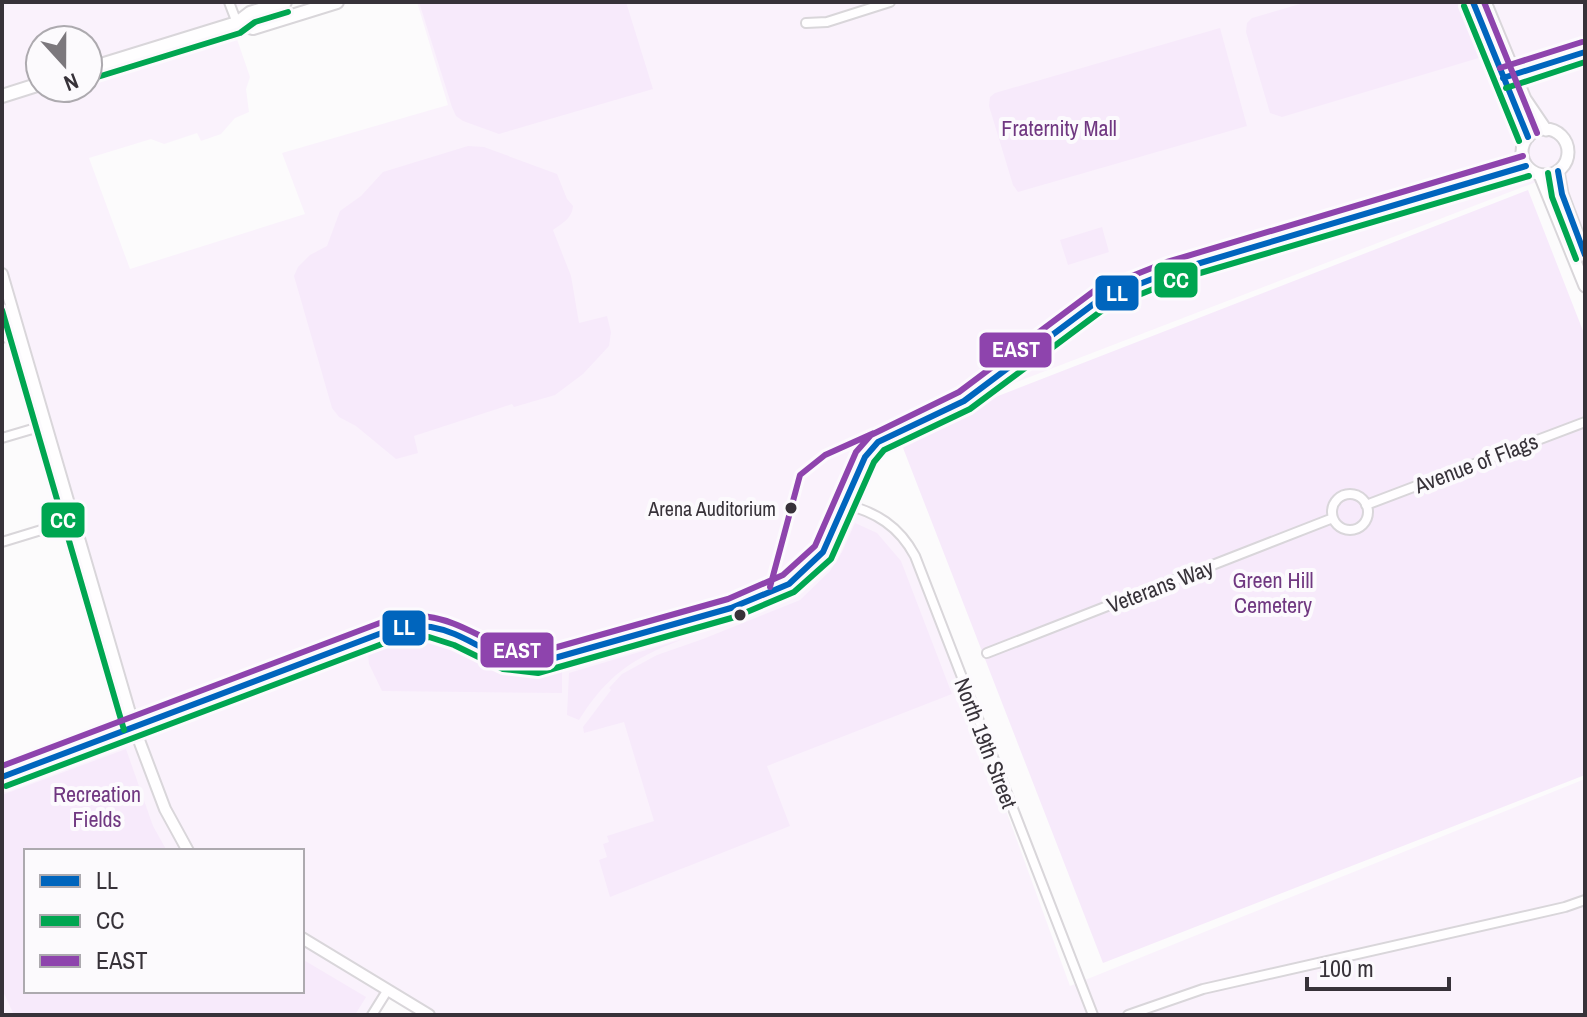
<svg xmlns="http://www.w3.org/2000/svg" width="1587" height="1017" viewBox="0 0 1587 1017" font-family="'Archivo Narrow',sans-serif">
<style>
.built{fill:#faf2fc;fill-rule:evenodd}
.green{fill:#f7eafb}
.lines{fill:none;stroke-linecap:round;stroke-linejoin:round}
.minor-casing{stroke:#d9d6da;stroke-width:12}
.tertiary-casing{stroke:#d9d6da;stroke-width:14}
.secondary-casing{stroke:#d9d6da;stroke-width:15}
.primary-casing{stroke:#d9d6da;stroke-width:16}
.minor{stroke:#fffeff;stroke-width:8}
.tertiary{stroke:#fffeff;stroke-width:10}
.secondary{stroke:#fffeff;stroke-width:11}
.primary{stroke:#fffeff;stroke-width:12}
.bus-1-casing{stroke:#fcfafd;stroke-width:12}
.bus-2-casing{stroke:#fcfafd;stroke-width:12}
.bus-3-casing{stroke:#fcfafd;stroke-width:12}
.bus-1{stroke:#0065bd;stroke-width:6}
.bus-2{stroke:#00a651;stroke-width:6}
.bus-3{stroke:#8e44ad;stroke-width:6}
.bus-dot{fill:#373239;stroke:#fcfafd;stroke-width:3}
.labels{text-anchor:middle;stroke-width:8;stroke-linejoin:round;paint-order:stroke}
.bus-label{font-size:20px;fill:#373239;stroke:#fcfafd;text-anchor:end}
.park-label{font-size:22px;fill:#703881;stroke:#fcfafd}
.street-label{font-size:22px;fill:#373239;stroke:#fcfafd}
.line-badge{stroke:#fcfafd;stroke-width:3}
.badge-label{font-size:22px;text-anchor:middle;font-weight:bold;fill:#fff}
</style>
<rect width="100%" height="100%" fill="#fcfbfc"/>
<path class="built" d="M2 2H251L227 10 250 77 246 89 249 112 235 118 221 134 201 141 197 133 164 144 151 139 89 158 130 269 305 214 282 153 448 105 417 2H1585V262L1549 177 1009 385 878 442 844 503 863 509 909 544 1070 986 1585 779V1015H439L387 991 371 1015H2V777L134 726 2 273ZM40 40H88V88H40ZM26 851H302V991H26Z"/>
<path class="green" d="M419 2H626L653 89 499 134 463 121 456 116 452 107Z
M1307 2H1462L1482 57 1282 117 1270 113 1246 32 1247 23 1252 18Z
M1220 28 1247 126 1018 192 1013 185 989 106 990 97 995 93Z
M468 146 484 147 557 174 567 199 573 206C572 219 562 223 553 230L571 276 579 323 607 316 611 332 609 346 583 374 555 395 514 407 512 404 414 436 418 453 396 459 356 426 339 417 332 408 294 276 298 267 310 255 327 246 340 211 361 196 383 172Z
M1528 190 1585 336V775L1103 963 898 435Z
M1102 227 1109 252 1068 265 1060 240Z
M855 523 877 533 901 561 952 694 767 766 790 826 610 897 599 860 607 857 603 844 609 842 607 836 654 821 624 722 584 733 583 727 611 690 609 688 622 674 657 655 703 639 800 600 830 571 842 552Z
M683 639C632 659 609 673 579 720L567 715 569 673Z
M407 640C469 640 494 693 562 670V693L382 691 369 664 368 654 375 649Z
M126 749 153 826 167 851H26V991H302V959L366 997 355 1015H14L2 989V795Z"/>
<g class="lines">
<defs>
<path id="minor" d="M229 2 237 23
M806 23 827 22 890 2
M2 338 19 333
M2 438 46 425
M1332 512a18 18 0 1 1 36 0a18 18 0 1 1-36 0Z
M844 504C876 512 899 526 915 556L1093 1015
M1366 505 1585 422
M2 542 74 520
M987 653 1333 518
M372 1015 387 991
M1128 1015 1203 989 1565 907 1585 900"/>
<path id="tertiary" d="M2 274 134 727 165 809 188 851
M2 777 387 631C401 628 416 625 431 627 471 634 490 666 537 663L731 608 789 584 823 552 865 457 878 442 964 401 987 385 1061 327 1099 300 1170 272 1526 166
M302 938 429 1015"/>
<path id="secondary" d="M1473 2 1528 137
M1485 2 1525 99 1546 130
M1522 152a23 23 0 1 1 46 0a23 23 0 1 1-46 0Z
M1558 171 1562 194 1585 255
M1540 175 1585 286"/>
<path id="primary" d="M237 23 253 28 337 2
M88 69 237 23 250 13 285 2
M2 96 40 84"/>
</defs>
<use href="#minor" class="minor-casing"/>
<use href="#tertiary" class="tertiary-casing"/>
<use href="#secondary" class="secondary-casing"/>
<use href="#primary" class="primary-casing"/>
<use href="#minor" class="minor"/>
<use href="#tertiary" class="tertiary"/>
<use href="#secondary" class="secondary"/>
<use href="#primary" class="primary"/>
<defs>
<path id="bus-1" d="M1473 2 1528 137
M1503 78 1585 52
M1558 171 1562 194 1585 255
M2 777 387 631C401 628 416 625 431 627 471 634 490 662 537 663L731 608 789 584 823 552 865 457 878 442 964 401 1099 300 1170 272 1526 166"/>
<path id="bus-2" d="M1464 6 1519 141
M91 79 240 33 255 22 288 12
M1506 88 1585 62
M1548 173 1552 197 1576 259
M2 310 124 730
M6 786 390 641 429 637 454 645 503 669 538 673 735 617 794 592 831 559 874 462 884 450 970 409 1104 309 1173 281 1529 176"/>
<path id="bus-3" d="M1484 2 1537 133
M1500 68 1582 42
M770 587 800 475 825 455 874 433
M2 766 385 621C401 618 419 614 435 618 471 625 497 652 536 653L728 599 783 575 815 546 856 452 871 435 959 392 1094 291 1167 262 1523 156"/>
</defs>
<use href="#bus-1" class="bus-1-casing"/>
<use href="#bus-2" class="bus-2-casing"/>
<use href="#bus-3" class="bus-3-casing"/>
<use href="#bus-1" class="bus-1"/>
<use href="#bus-2" class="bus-2"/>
<use href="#bus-3" class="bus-3"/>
</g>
<g class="bus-dot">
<circle cx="791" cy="508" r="7"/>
<circle cx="740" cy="615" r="7"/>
</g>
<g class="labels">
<g class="bus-label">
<text x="776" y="516">Arena Auditorium</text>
</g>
<g class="park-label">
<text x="1059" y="136">Fraternity Mall</text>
<text x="1273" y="588">Green Hill<tspan x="1273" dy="25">Cemetery</tspan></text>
<text x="97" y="802">Recreation<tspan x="97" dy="25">Fields</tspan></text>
</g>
<g class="street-label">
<text transform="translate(1476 463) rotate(-21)" y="8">Avenue of Flags</text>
<text transform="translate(1160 586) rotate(-21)" y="8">Veterans Way</text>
<text transform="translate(986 743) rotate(69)" y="8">North 19th Street</text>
</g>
</g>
<g class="line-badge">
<rect x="1153" y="261" width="46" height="38" rx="8" fill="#00a651"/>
<rect x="1094" y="274" width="46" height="38" rx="8" fill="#0065bd"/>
<rect x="978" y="331" width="75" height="38" rx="8" fill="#8e44ad"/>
<rect x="40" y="501" width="46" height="38" rx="8" fill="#00a651"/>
<rect x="381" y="609" width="46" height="38" rx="8" fill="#0065bd"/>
<rect x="479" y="631" width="76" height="38" rx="8" fill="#8e44ad"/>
</g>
<g class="badge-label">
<text x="1176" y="288">CC</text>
<text x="1117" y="301">LL</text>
<text x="1016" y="357">EAST</text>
<text x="63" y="528">CC</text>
<text x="404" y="635">LL</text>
<text x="517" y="658">EAST</text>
</g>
<rect width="1587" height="1017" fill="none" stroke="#373239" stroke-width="8"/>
<rect x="24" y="849" width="280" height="144" fill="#fcfafd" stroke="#adaaaf" stroke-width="2"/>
<rect x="40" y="875" width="40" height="12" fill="#0065bd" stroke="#adaaaf" stroke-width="2"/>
<text x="96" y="889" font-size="24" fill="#373239">LL</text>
<rect x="40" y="915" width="40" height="12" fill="#00a651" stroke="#adaaaf" stroke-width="2"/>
<text x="96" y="929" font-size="24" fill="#373239">CC</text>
<rect x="40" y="955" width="40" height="12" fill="#8e44ad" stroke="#adaaaf" stroke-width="2"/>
<text x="96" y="969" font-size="24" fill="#373239">EAST</text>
<g transform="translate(64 64) rotate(159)"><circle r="38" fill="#fcfafd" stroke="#adaaaf" stroke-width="2"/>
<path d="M0-6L14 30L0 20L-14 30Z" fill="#7c787d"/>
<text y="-12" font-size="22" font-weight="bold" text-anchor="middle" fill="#373239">N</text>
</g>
<path d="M1307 977v12h142v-12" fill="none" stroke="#373239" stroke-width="4"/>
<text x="1319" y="977" font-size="24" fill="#373239" stroke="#fcfafd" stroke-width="6" paint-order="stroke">100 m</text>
</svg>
